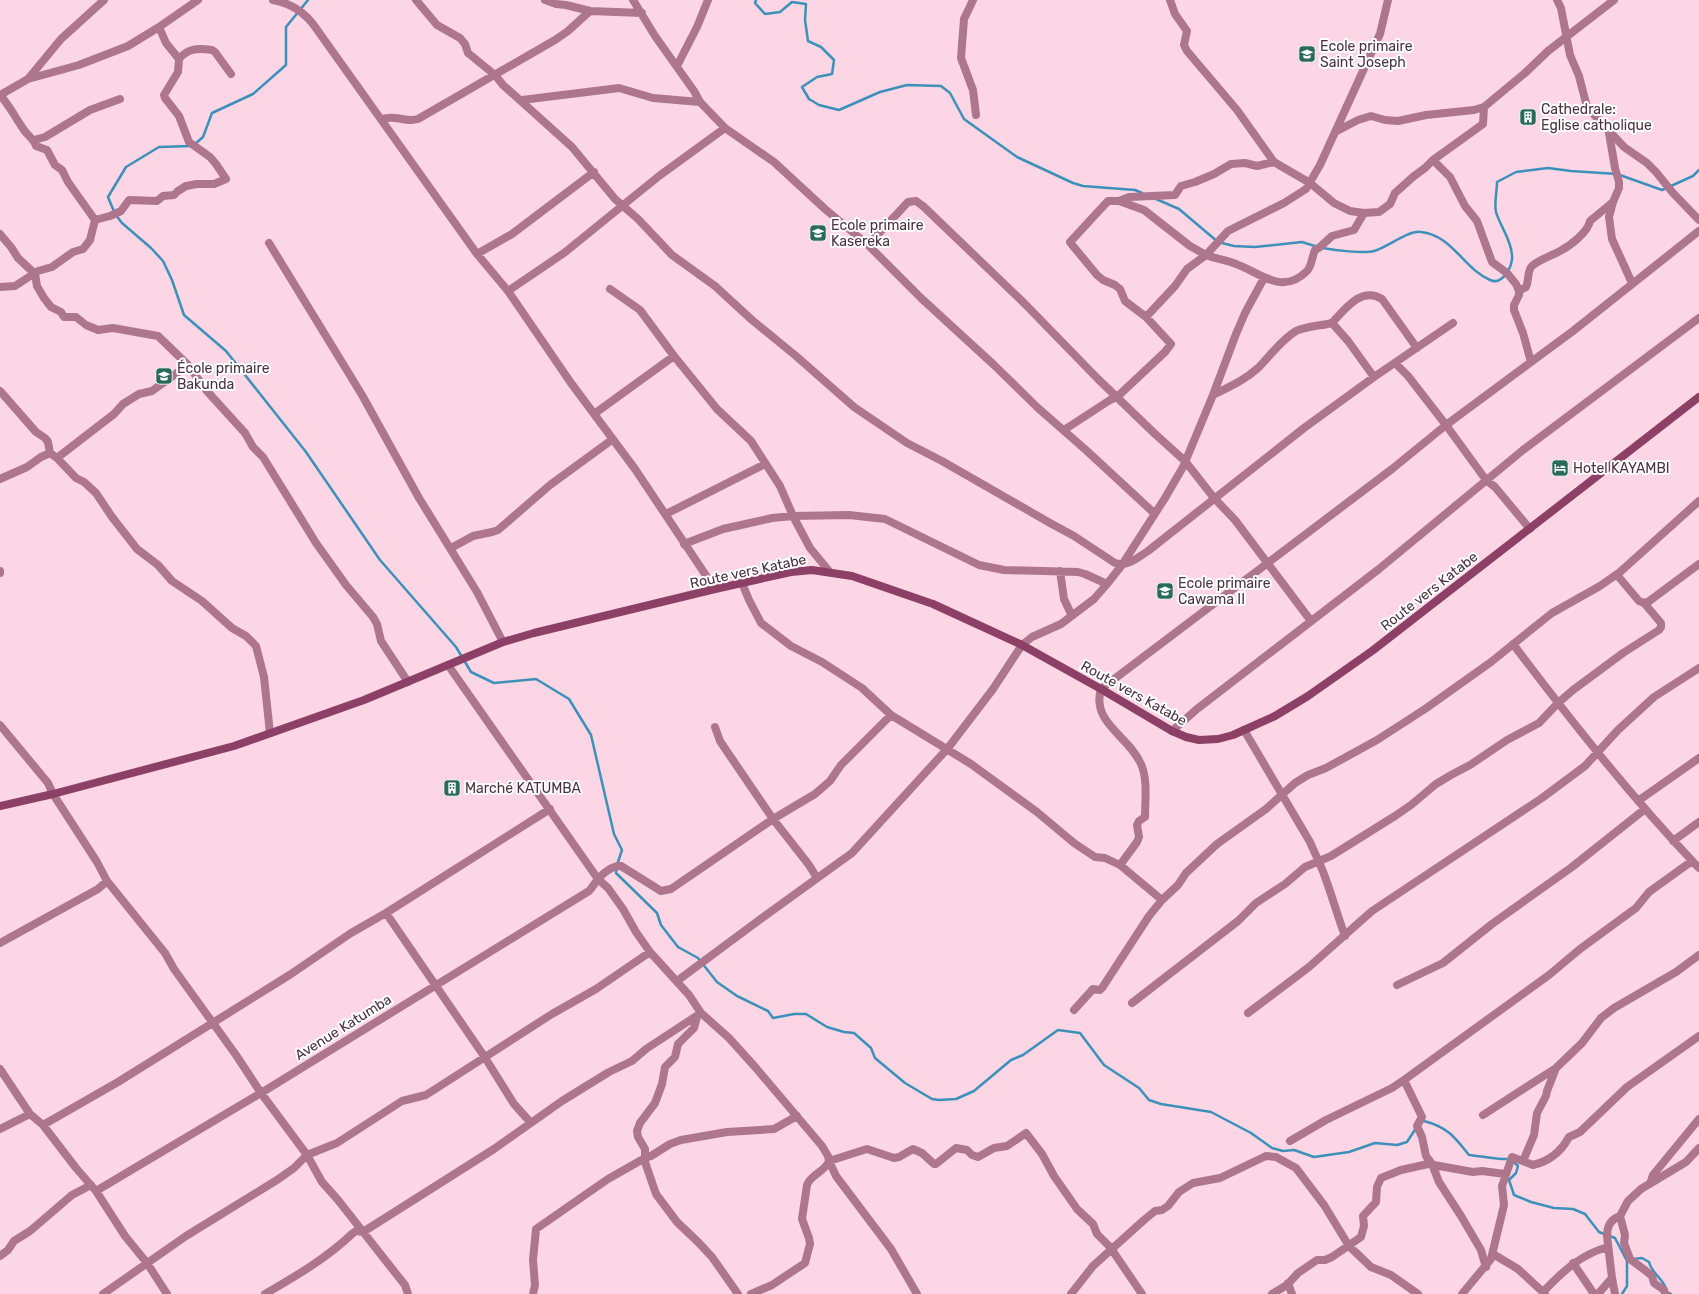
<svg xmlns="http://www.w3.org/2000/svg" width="1699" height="1294" viewBox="0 0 1699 1294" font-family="Rubik,sans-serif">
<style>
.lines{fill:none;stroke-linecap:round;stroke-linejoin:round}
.stream{stroke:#3d91b9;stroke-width:2.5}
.street{stroke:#ad768d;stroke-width:8}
.secondary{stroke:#8d4065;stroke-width:8}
.labels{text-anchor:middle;stroke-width:4;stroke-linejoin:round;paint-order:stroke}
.poi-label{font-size:14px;fill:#4b323d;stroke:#fff;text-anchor:start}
.street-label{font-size:14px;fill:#4b323d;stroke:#fff}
</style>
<rect width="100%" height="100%" fill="#fcd6e5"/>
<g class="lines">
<path class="stream" d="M756 0 755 3 765 14 780 12 792 2 806 4 805 20 808 41 821 47 834 60 832 74 817 77 802 87 809 99 819 105 839 110 880 92 907 85 941 86 950 93 964 119 1017 157 1073 183 1083 186 1135 190 1142 193
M195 144 203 137 212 113 253 94 286 65V27L308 0
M191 146 159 147 126 167 108 197 115 214 122 223 151 248 163 261 172 280 184 315 226 351 306 452 380 560 456 647 471 672 494 683 536 679 569 699 591 735 614 834 622 850 617 865 616 873 657 913 661 925 678 947 698 958 717 982 737 996 768 1011 773 1018 794 1014H806L827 1027 844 1032 854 1033 871 1048 875 1058 905 1083 932 1099 939 1100 956 1099 974 1091 1011 1060 1023 1055 1058 1030 1080 1033 1104 1065 1139 1088 1149 1100 1161 1104 1211 1112 1251 1133 1272 1148 1283 1151 1294 1150 1314 1157 1349 1152 1375 1143 1397 1145 1407 1142 1416 1128
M1156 199 1179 209 1218 242 1234 246 1255 247 1302 242 1318 247
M1323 248C1334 250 1364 254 1374 251 1388 247 1408 230 1421 232 1452 235 1464 269 1490 280 1503 286 1513 265 1512 255 1511 239 1500 226 1496 212 1494 204 1497 191 1497 182L1516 172 1548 168 1571 171 1617 174 1662 190 1693 176 1699 170
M1422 1122 1424 1121C1447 1127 1454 1136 1469 1155 1481 1156 1498 1160 1509 1159
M1513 1161 1518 1166 1516 1173 1509 1180 1514 1195 1531 1202 1554 1208 1573 1209 1585 1214 1599 1232 1615 1238 1627 1261
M1634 1259 1642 1258 1649 1262C1652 1275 1665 1279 1667 1292L1671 1294
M1622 1294 1627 1286V1261"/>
<path class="street" d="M273 0C290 3 302 10 313 24L477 254 508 291 571 383 635 469 715 589
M416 0 437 25 460 38 465 44 468 53 495 75 503 85 572 147 615 199 638 219 672 255 715 286 752 320 796 356 854 407 907 443 942 461 1050 523 1074 536 1115 563C1128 567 1137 558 1148 551L1304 428 1374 377 1453 323
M545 0 556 4 566 5 590 11 642 13
M633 0 655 36 694 91 700 102 725 128 774 162 825 209 868 245 921 298 994 365 1038 408 1087 451 1154 513
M973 0 964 19 961 58 973 90 976 115
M1170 0 1175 14 1187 31 1184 45 1187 51 1237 110 1274 162 1310 183 1334 203 1350 211 1364 213 1379 212 1390 204 1395 193 1414 176 1425 168 1433 160 1483 124 1484 107
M1557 0 1561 8 1570 55 1579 76 1587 107 1624 147 1647 163 1656 172 1673 193 1699 220
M179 59C188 48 198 48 212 50L215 52 231 74
M677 66 697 27 708 0
M28 79 61 39 104 0
M0 95 28 79 79 65 128 46 159 27 198 0
M0 95C10 106 16 119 24 130 28 136 34 139 36 146L47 150 55 165 62 170 68 182 95 220
M522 100 619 88 653 98 700 102
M382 119C396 114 404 123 418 119L555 40 568 31 590 11
M1335 132 1358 120 1371 116 1385 120 1398 121 1426 115 1474 110 1484 107 1525 73 1548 51 1614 0
M34 140 45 137 90 110 120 99
M1433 160 1450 177 1465 206 1477 221 1492 262 1507 273 1516 284 1519 291V295L1514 305V310L1523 333 1531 362
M1119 201 1144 210 1190 246 1206 255 1187 269 1175 286 1146 317
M1613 202 1609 217 1612 239 1632 283
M1364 213 1354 230 1332 236 1320 247 1315 250C1312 256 1312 266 1307 271 1282 296 1261 273 1236 264 1227 260 1216 259 1206 255L1228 231 1284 203 1306 189 1320 165 1373 49 1380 34 1388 0
M0 234 11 247 18 258 35 274 37 286 44 298 51 307 61 312 64 317H76L86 325 98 330 113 328 158 336 188 365 206 390 245 433 253 447 263 457 316 543 346 585 373 617 377 624 381 641 408 682
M269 243 362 395 419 498 477 592 503 642
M868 245 908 202 916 201 923 206 1024 303 1098 379 1154 433 1185 461 1214 498 1235 520 1311 621
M477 254 512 234 594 172
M0 287 15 286 38 271 52 267 73 252 83 249 90 240 95 220 110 216 121 211 129 200 157 201 163 196 174 195 178 191 186 186 197 184H214L226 179 216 164 210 157 189 142 179 116 165 98 164 95 178 72 179 59 166 43 159 27
M610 289 640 310 674 356 717 409 751 441 780 486 793 516 810 548 829 571
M508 291 564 253 659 176 725 128
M1519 291 1526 287C1529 281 1527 271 1532 266 1540 259 1551 256 1560 251 1570 246 1588 232 1590 221L1613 202 1619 188V182L1615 168 1609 133
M1332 323C1345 309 1361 286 1382 299L1417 348
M1395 363 1408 376 1446 425 1486 480 1495 487 1530 529
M0 391 36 432 45 438 48 442 50 453 57 458 76 478 84 482 96 493 112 517 137 549 158 565 172 581 202 601 232 628 246 636 256 646 264 677 270 733
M1213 395C1229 387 1245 380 1258 368 1270 356 1281 340 1296 331 1306 326 1320 326 1332 323L1348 341 1374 377
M594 414 674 356
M1064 430 1110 400 1117 397 1165 352 1171 344 1146 317 1125 301 1120 289 1115 285 1103 280 1097 275 1073 246 1070 242 1071 241 1108 201H1119L1129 197 1175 195 1181 186 1195 182 1214 174 1231 164 1245 163 1257 166 1274 162
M57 458 114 414 123 404 139 394 152 391 188 365
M0 479 27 467 41 457 50 453
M666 514 765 464
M684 544 723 529 772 518 793 516 849 515 885 519 979 565 1004 570 1078 572 1085 574 1107 584
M451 548 473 536 492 532 498 530 550 485 613 439
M0 571V573
M1060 571 1064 599 1072 616
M1617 575 1639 601 1644 603 1648 602 1699 564
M742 583 749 600 761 623 791 646 822 662 862 688 891 715 971 764 1037 812 1074 843 1095 857 1105 858 1120 865 1162 900
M1513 644C1572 722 1632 798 1699 868
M448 665 598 879 608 888 623 909 636 932 650 952 689 995 701 1013 729 1038 756 1068 822 1146 828 1156 829 1161 836 1176 891 1249 917 1294
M0 725 48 783 53 794 97 862 107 881 165 953 174 969 236 1055 261 1093 307 1155 322 1182 338 1200 397 1275 405 1285 408 1294
M715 727 720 741 726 750 773 819 809 865 817 878
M1244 730 1310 842C1315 854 1321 865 1325 877 1332 896 1338 917 1345 936
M1172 731 1197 709 1379 569 1523 450 1699 318
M1638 801 1699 758
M1673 841 1699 822
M1120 865 1137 842 1139 837 1137 825 1139 821 1145 817C1145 800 1148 780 1141 764 1129 736 1091 723 1101 689L1392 469 1446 425 1573 331 1699 231
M386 913 484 1056 514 1104 531 1123
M0 943 98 889 107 881
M677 981 762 918 852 853 948 748 993 689 1022 645 1032 637 1061 624 1094 599 1107 584 1122 565 1165 498 1183 467 1213 395 1236 334 1245 313 1264 278
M1397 985 1443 963 1492 924 1572 867 1645 809
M1132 1003 1238 921 1256 903 1285 884 1305 867 1331 856 1395 816 1411 805 1436 784 1451 775 1470 765 1507 740 1539 723 1558 703 1573 690 1623 653 1659 630 1661 627V623L1644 603
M1074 1010 1093 989 1100 990 1102 988 1149 916 1162 900 1178 885 1186 873 1217 844 1266 809 1295 783 1308 775 1326 768 1377 740 1425 709 1491 662 1552 613 1600 586 1620 572 1699 501
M1248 1013 1309 967 1372 911 1542 798 1585 766 1618 730 1654 697 1699 668
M697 1017 694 1028 678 1044 675 1057 665 1067 662 1084 655 1103 640 1123 637 1131 638 1137 645 1149V1162L656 1194 677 1222 698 1242 712 1257 738 1294
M0 1069 30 1114 43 1125 76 1168 96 1191 125 1236 147 1263 167 1294
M1404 1080 1422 1117 1417 1126 1422 1137 1426 1156 1432 1164 1439 1182 1461 1216 1481 1250 1486 1267
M1483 1115 1556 1068 1582 1043 1601 1018 1614 1008 1676 972 1699 955
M43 1125 118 1082 291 974 351 933 386 913 550 809
M0 1129 30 1114
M1290 1141 1326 1120 1392 1088 1404 1080 1549 975 1580 949 1636 908 1649 892 1692 861
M1523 1161 1534 1135 1537 1113 1546 1096 1547 1091 1556 1068
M1650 1184 1653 1175 1699 1119
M96 1191 261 1093 589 891C593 887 595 882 599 878 604 872 614 865 621 866L661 891 671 889 773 819 815 794 830 781 841 765 891 715
M1620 1216 1625 1235 1624 1243 1630 1259 1646 1271 1652 1276 1654 1283 1664 1290 1665 1294
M1493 1254 1518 1269 1545 1294
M0 1256 8 1250 14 1241 30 1231 72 1195 91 1185
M1573 1263 1594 1294
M1612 1278 1615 1294
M1288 1283 1292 1294
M1543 1292C1562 1272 1581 1254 1608 1247
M103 1294 186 1236 277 1180 294 1168 307 1155 337 1143 402 1101 426 1095 552 1014 596 989 650 952
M265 1294C296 1276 327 1258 353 1233L356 1231 363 1232 494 1149 562 1101 609 1072 632 1061 646 1049 701 1013
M533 1294 535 1285 533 1260 536 1229 608 1179 645 1158 651 1156 670 1144 681 1140 727 1132 774 1129 797 1116
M751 1294 772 1285 805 1263 810 1244 809 1238 802 1219 807 1185C811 1174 825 1172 829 1161L867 1149 894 1158 899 1157 913 1149 922 1153 934 1164H936L956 1148 967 1150 972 1155 978 1157 994 1148 1007 1146 1026 1133 1042 1154 1054 1176 1077 1209 1093 1224 1097 1234 1110 1247 1142 1294
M1071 1294 1093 1266 1144 1220 1155 1211 1162 1210 1168 1206 1179 1192 1193 1183 1220 1178 1266 1156 1276 1157 1296 1168 1324 1205 1349 1246 1371 1267 1391 1275 1418 1294
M1272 1294 1287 1285 1298 1273 1317 1260H1325L1332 1257 1361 1237 1364 1226 1363 1216 1376 1202 1377 1187 1381 1178 1401 1170 1428 1164 1473 1172 1482 1171 1505 1174
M1462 1294 1491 1259 1504 1205 1502 1186 1512 1157 1533 1165C1550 1161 1561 1152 1569 1137L1580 1132 1627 1087 1699 1036
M1598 1294 1612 1278 1607 1236C1607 1226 1611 1219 1620 1216L1628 1201 1641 1189 1686 1162 1699 1148"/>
<path class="secondary" d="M0 806 53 794 234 746 364 700 503 642 534 633 715 589 791 572 812 570 852 576 933 604 1022 645 1101 689 1172 731 1186 737 1199 740 1218 739 1233 735 1275 716 1308 696 1372 651 1699 397"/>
</g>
<defs>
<symbol id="school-square" viewBox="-11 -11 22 22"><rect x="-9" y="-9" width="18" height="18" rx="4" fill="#2a6a59" stroke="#fff"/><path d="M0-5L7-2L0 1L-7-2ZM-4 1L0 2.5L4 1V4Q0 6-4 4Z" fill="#fff"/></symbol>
<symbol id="building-square" viewBox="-11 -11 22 22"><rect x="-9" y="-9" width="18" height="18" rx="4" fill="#2a6a59" stroke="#fff"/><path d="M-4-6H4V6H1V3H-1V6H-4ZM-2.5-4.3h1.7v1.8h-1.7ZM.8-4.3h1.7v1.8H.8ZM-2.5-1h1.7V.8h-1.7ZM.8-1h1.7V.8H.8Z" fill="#fff"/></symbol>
<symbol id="hotel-square" viewBox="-11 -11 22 22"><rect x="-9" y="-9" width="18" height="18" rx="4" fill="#2a6a59" stroke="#fff"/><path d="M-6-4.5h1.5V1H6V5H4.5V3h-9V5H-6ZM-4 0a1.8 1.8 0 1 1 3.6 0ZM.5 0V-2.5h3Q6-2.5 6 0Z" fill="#fff"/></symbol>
</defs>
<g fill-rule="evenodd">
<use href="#school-square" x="1297" y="44" width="20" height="20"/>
<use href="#building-square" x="1518" y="107" width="20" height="20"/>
<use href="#school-square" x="808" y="223" width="20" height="20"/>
<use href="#school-square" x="154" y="366" width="20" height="20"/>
<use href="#hotel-square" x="1550" y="458" width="20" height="20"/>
<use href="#school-square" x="1155" y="581" width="20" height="20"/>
<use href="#building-square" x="442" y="778" width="20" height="20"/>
</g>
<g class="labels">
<g class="poi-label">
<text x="1320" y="51">Ecole primaire<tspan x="1320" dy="16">Saint Joseph</tspan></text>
<text x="1541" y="114">Cathedrale:<tspan x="1541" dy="16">Eglise catholique</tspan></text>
<text x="831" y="230">Ecole primaire<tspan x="831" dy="16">Kasereka</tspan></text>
<text x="177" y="373">École primaire<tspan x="177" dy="16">Bakunda</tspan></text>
<text x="1573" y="473">Hotel KAYAMBI</text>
<text x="1178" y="588">Ecole primaire<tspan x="1178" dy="16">Cawama II</tspan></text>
<text x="465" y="793">Marché KATUMBA</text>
</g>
<g class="street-label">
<text transform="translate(748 571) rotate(-12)" y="5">Route vers Katabe</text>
<text transform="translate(1429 591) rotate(-38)" y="5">Route vers Katabe</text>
<text transform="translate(1134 693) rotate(29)" y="5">Route vers Katabe</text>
<text transform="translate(343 1027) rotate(-32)" y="5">Avenue Katumba</text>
</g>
</g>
</svg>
